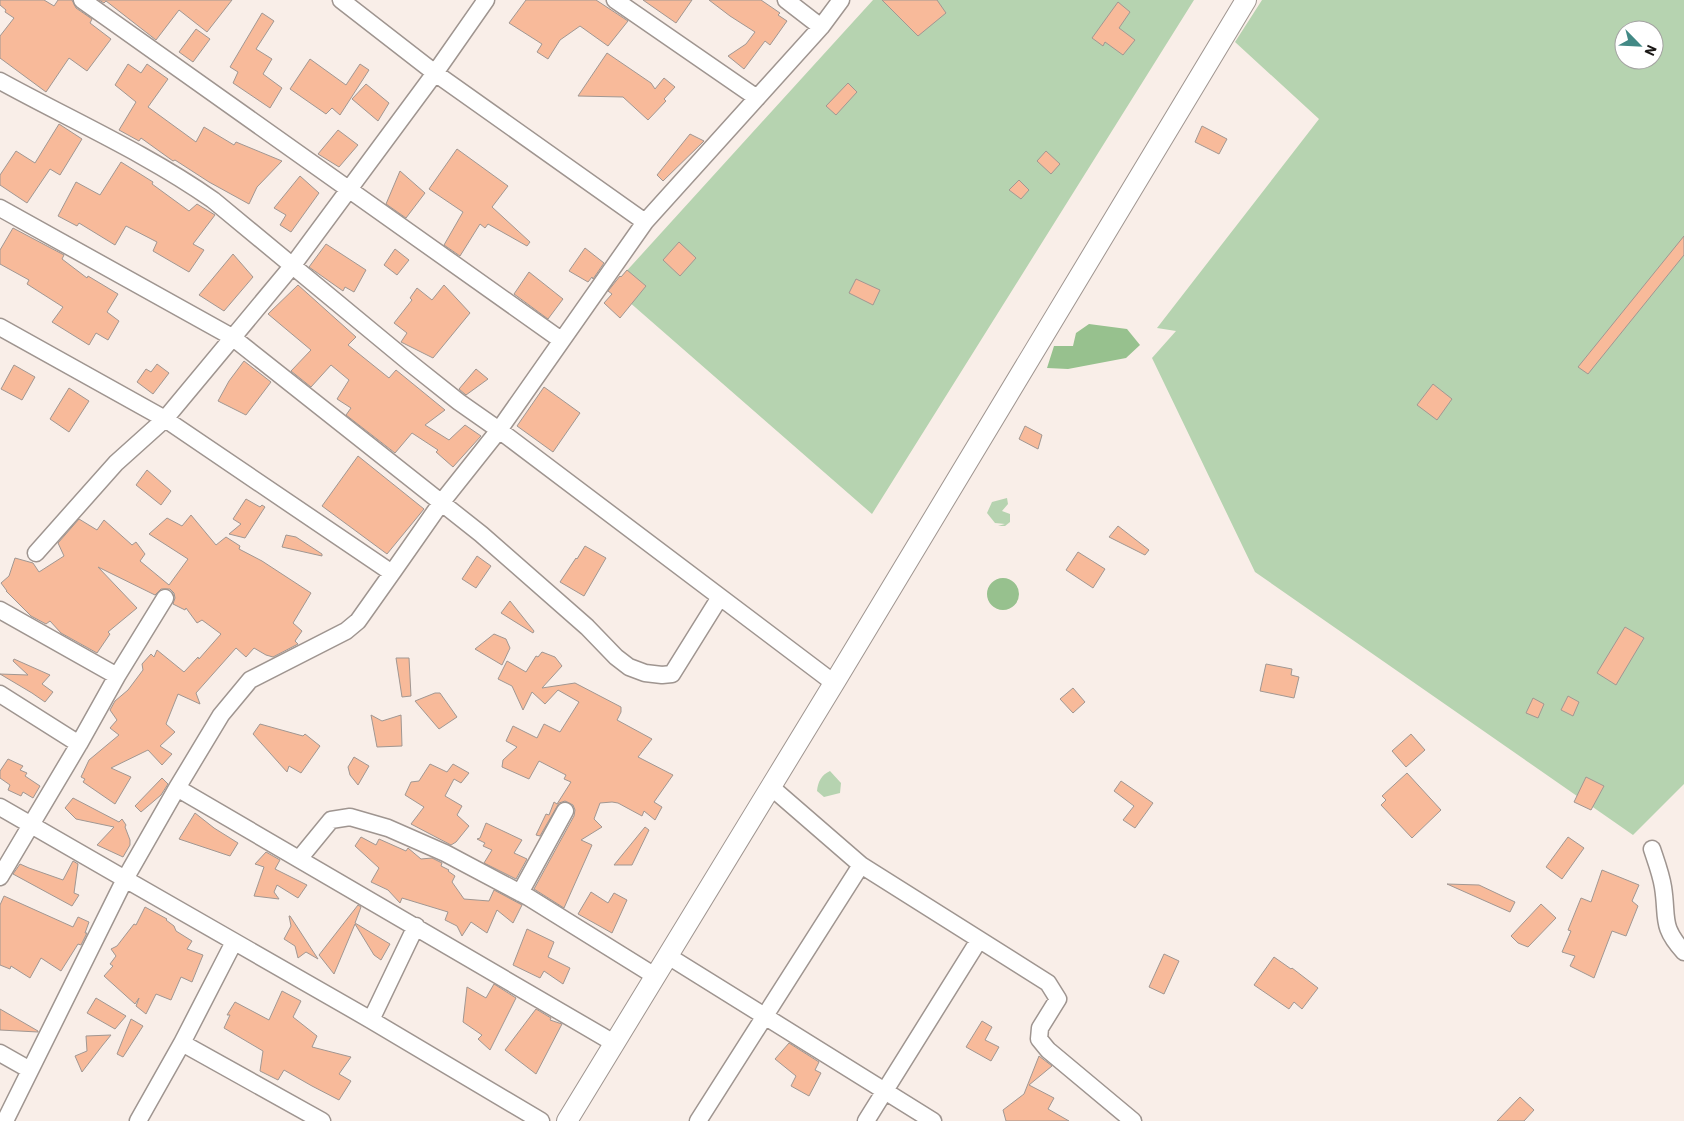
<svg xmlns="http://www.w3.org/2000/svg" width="1684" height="1121" viewBox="0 0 1684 1121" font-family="'IBM Plex Sans',sans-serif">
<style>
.green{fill:#b6d3b0;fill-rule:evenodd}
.forest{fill:#97c18e}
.building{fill:#f8ba9a;stroke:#a19792}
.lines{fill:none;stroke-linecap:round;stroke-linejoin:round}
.minor-casing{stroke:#9f9590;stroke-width:19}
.tertiary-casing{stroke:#9f9590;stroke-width:22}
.minor{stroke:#fff;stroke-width:16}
.tertiary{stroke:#fff;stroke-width:20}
</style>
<rect width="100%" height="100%" fill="#f9eee8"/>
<path class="green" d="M873 0H1194L872 514 612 287Z
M1262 0H1684V784L1633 835 1255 572 1152 358 1176 331 1157 328 1319 119 1235 42ZM1624 30H1654V60H1624Z
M1007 498 1008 504 1002 511 1010 514V522L1005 526H998L1005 524 995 523 987 513 992 502Z
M830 771 841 783 840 793 824 797 817 791C818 782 821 775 830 771Z"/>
<path class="forest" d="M1089 324 1127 329 1140 345 1126 358 1068 369 1047 368 1054 346H1073L1076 333Z
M987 594a16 16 0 1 1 32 0a16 16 0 1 1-32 0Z"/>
<path class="building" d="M0 0H44L54 6 58 0H72L76 8 92 19 90 23 111 39 87 71 69 58 46 92 0 58V36L14 18 5 12 6 10 0 5Z
M99 0H232L207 32 179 10 156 40 106 1 104 3Z
M526 0H596L628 21 608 46 580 26 560 40 548 59 537 52 542 44 509 23Z
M643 0H692L676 23Z
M709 0H761L780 13 778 15 787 21 770 45 765 41 744 69 728 56 746 44 755 32 730 16Z
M882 0H937L946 13 918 36Z
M1118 2 1130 12 1119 28 1135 40 1123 55 1105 42 1103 46 1092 38Z
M262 13 274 21 256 49 272 59 263 74 282 88 270 108 233 83 238 72 230 67Z
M196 29 210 39 193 62 179 52Z
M607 53 651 83 655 89 664 78 675 87 664 99 666 101 648 120 623 97 578 96Z
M310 59 346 85 360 64 369 70 340 115 332 108 326 114 290 89Z
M128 64 141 73 147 64 168 79 148 107 196 142 204 127 234 145 236 142 282 161 257 187 249 204 209 182 175 160 173 161 141 138 139 141 119 130 136 102 115 85Z
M848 83 857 92 836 115 826 106Z
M366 84 389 103 378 121 352 99Z
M59 124 82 139 60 175 50 169 27 203 0 185V175L16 151 35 163Z
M1202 126 1227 139 1219 154 1195 142Z
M338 130 358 145 339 167 318 154Z
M690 134 704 141 663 181 657 175Z
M457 149 508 186 492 207 530 242 527 246 488 224 485 228 480 224 460 256 444 245 463 212 429 189Z
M1046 151 1060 164 1051 174 1037 161Z
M121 162 153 182 152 184 189 211 197 204 215 215 193 244 204 250 189 272 153 251 157 242 126 226 115 245 79 223 77 226 58 216 76 182 100 195Z
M400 171 425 193 406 218 386 204Z
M300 176 319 193 291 232 280 225 286 215 274 208Z
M1019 180 1029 190 1021 199 1009 190Z
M13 228 64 255 62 259 87 278 88 276 118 294 107 312 119 321 108 340 96 333 89 345 52 322 63 307 27 284 29 280 0 264V250Z
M1684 236V255L1588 374 1578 367Z
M679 242 696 258 680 276 663 260Z
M326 244 366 270 354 292 345 287 343 291 309 267Z
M585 248 604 263 593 279 592 277 588 282 569 271Z
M395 249 409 260 397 275 384 265Z
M233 254 253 277 224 311 199 295Z
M627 270 646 286 620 318 604 303 612 294 608 291 620 276 621 277Z
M529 272 563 299 548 319 514 294Z
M856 279 880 290 873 305 849 293Z
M298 285 356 337 348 345 389 378 396 370 445 410 425 425 449 440 465 425 481 436 453 467 436 452 438 450 412 433 395 453 346 415 351 408 337 399 349 380 331 365 311 387 291 371 311 350 268 314Z
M444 285 470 313 433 358 401 342 407 333 394 323 412 300 410 298 417 288 432 300Z
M244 361 271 382 246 415 218 401 229 381Z
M157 364 169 373 153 394 137 382 146 369 151 372Z
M14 365 35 377 22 400 1 389Z
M476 369 488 379 466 395 459 389Z
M1433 384 1452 399 1437 420 1417 405Z
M544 387 580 413 553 452 517 426Z
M69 388 89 401 69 432 50 419Z
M1025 426 1042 435 1038 449 1019 439Z
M358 456 424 509 387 554 322 506Z
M147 470 171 491 161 505 136 485Z
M246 499 260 507 262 505 265 507 245 538 229 534 241 524 233 519Z
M191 515 216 545 226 537 240 546 239 549 262 561 311 593 293 623 302 631 295 641 298 644 273 657 266 655 254 648 246 657 236 648 196 693 200 704 178 694 166 724 175 732 160 746 172 754 162 765 148 750 111 768 131 777 115 804 83 782 85 779 81 777 89 760 119 735 110 728 117 720 110 710 115 701 128 690 143 670 142 664 151 654 154 657 157 650 184 672 198 657 199 659 221 634 202 620 197 623 186 608 185 610 173 604 175 598 174 593 170 589H161L155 595 98 567 137 608 108 632 110 634 97 653 61 633 50 621 46 624 31 616 6 591H7L1 583 9 576 15 558 33 563 39 572 64 556 58 543 79 519 97 530 104 520 132 545 136 542 145 554 140 561 169 585 188 559 149 534 167 518 182 526Z
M1118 526 1149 550 1145 555 1109 537Z
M286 535 296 537 322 554V556L282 547Z
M585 546 606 558 584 596 560 582 576 558 577 559Z
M1078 552 1105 569 1093 588 1066 570Z
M477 556 491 566 476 588 462 579Z
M510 601 534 631 533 633 501 613Z
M1625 627 1644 638 1616 685 1597 673Z
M494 634 506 639 510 648 502 665 475 649Z
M542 652 555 657 562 666 542 688 575 683 621 707V712L617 720 652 739 638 757 673 775 654 802 662 807 655 820 644 811 642 816 618 803 612 802 600 803 594 819 602 827 581 840 592 845 564 908 534 889 574 816 575 810 573 805 565 801 559 803 540 836 536 835 546 814 549 815 554 802 557 804 571 782 564 779 566 775 539 761 529 779 502 767 503 760 517 747 506 741 513 726 537 738 544 724 560 732 579 702 558 690 545 704 532 692 523 710 512 686 498 679 507 661 526 672 536 656 538 657Z
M396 658H409L411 696 402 697Z
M14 659 50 675 42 684 53 692 45 702 32 693 0 674 28 675 13 661Z
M1266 664 1292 669 1291 675 1299 677 1294 698 1260 691Z
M1073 688 1085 702 1073 713 1060 699Z
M435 693H440L457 717 439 729 415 701Z
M1568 696 1579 702 1573 716 1561 710Z
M1533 698 1544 704 1538 718 1526 713Z
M371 715 382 721 401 715 402 746 377 747Z
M260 724 303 736 305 734 320 746 301 773 289 766 287 772 253 734Z
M1411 734 1425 750 1406 767 1392 751Z
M354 757 369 766 358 785 350 775 348 767Z
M8 759 23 766 20 770 27 773 25 776 40 786 33 798 23 792 21 796 8 790 10 785 0 778V771Z
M430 764 447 772 453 764 469 773 461 783 454 779 445 796 462 806 457 815 469 826 456 842 451 845 411 824 424 807 405 795 411 782 419 781Z
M1407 773 1441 810 1412 838 1381 805 1386 800 1382 796Z
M1586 777 1604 786 1591 810 1574 802Z
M162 778 168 784 161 795 141 812 135 806Z
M1121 781 1153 803 1135 828 1123 820 1134 806 1114 791Z
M73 798 119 822 122 819 126 825 125 827 130 840V845L123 857 97 845 114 827 76 819 65 808Z
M195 813 214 828 238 843 230 856 179 839Z
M486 823 522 840 514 853 527 859 516 879 484 863 492 850 483 846 485 843 477 839 480 838Z
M645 827 649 830 632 865H614Z
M361 837 376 845 379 839 406 851 408 848 421 859 432 858 442 863 441 866 449 870 448 871 455 876 452 882 464 899 489 901 494 890 522 905 513 923 497 910 487 933 471 922 462 936 457 926 445 920 448 912 402 898 400 903 388 890 371 882 379 868 355 846Z
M1568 837 1584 848 1562 879 1546 867Z
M266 852 280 860 275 869 307 885 298 898 277 885 274 892 279 899 254 896 264 867 255 864Z
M73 861 78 864 74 893 79 895 72 906 13 874 20 864 29 868 63 880Z
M1602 870 1639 885 1632 901 1638 906 1626 936 1612 931 1594 978 1570 966 1575 956 1562 952 1571 931 1568 930 1581 898 1591 902Z
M1447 884 1479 885 1515 902 1510 912Z
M591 892 608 903 614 893 627 900 612 933 578 914Z
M4 896 73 927 78 917 89 922 85 933H87L81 945 78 944 61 971 41 958 30 978 11 966 10 969 0 965V905Z
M1541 904 1556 918 1528 947 1518 943 1511 936Z
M358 905 361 907 355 923 390 944 381 960 374 955 355 924 334 974 319 955Z
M145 907 167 919 166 920 174 926 176 931 192 941 187 949 203 955 192 982 181 977 171 1000 156 994 146 1014 136 1006 139 998 135 1004 104 976 113 966 110 964 116 956 111 949 117 946 134 924 136 925Z
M289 916H290L318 959 306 952 298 958 295 946 284 939 291 926Z
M527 929 554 942 548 957 570 968 563 984 544 971 540 978 513 965Z
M1164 954 1179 961 1164 994 1149 987Z
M1274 957 1291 969 1292 968 1318 988 1302 1009 1294 1002 1289 1009 1254 985Z
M494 984 516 998 490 1050 478 1039 482 1035 463 1022 467 987 486 998Z
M282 991 301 1001 293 1017 317 1036 312 1047 351 1057 339 1074 351 1081 339 1100 312 1086 284 1070 278 1080 260 1071 263 1051 224 1028 230 1015H227L235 1002 269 1020Z
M96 998 126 1016 115 1029 87 1013Z
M0 1009 38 1031V1032L0 1030Z
M536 1009 551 1018 550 1020 562 1024 536 1074 505 1050Z
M131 1019 143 1026 123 1057 117 1054Z
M982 1021 992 1027 985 1040 999 1047 991 1061 966 1047Z
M111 1035 102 1046 82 1072 75 1056 87 1051 86 1036Z
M789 1043 819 1062 815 1070 821 1073 809 1096 791 1086 796 1076 775 1059Z
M1039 1056 1052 1066 1029 1085 1054 1098 1048 1109 1069 1121H1006L1003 1110 1024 1094Z
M1520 1097 1534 1110 1524 1121H1497Z"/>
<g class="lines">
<defs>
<path id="minor" d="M82 0 561 340
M341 0 435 73 645 222
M615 0 757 98
M786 0 821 27
M0 81C71 120 146 153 213 200L410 363 459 402 499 430 834 683
M0 208 232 337 481 534 587 627 616 657 629 667 645 673 662 675 672 674 720 597
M0 327 165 419 392 573 441 503 499 430 645 222 821 27 841 0
M36 553 116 463 165 419 293 265 435 73 486 0
M0 610 117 676 79 744
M117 676 165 598
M0 694 79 744 0 877
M771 787 861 865 1048 983 1058 999 1040 1028 1039 1039 1048 1050 1133 1121
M177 788 221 715 250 680 346 631 358 621 392 573
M0 807 125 879 5 1121
M1652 849C1656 861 1661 874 1663 887 1668 918 1660 926 1684 952
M299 859 331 820 350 817 388 828 445 853 528 897 655 976
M520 893 565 811
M668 956 933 1121
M371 1020 416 926
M182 1043 234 942
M0 1053 30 1070
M138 1121 182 1043 322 1121
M541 1121 371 1020 125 879 177 788 614 1043
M698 1121 861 865
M866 1121 979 940"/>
<path id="tertiary" d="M567 1121 836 680 1246 0"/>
</defs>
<use href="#minor" class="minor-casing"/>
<use href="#tertiary" class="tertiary-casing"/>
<use href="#minor" class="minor"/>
<use href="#tertiary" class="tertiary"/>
</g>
<g transform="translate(1639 45) rotate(114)"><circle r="24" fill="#ffffff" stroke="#a3a2a1"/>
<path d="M0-4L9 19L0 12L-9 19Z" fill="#428985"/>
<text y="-8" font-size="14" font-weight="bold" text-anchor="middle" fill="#1a1715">N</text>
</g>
</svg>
